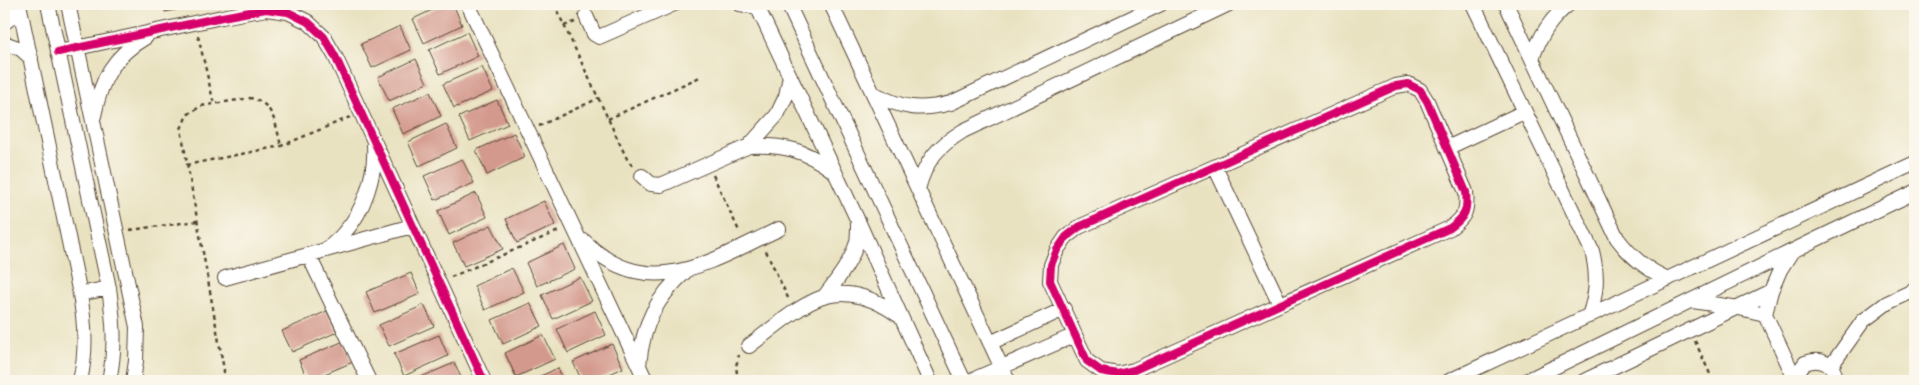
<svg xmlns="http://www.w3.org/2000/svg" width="1919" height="385" viewBox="0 0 1919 385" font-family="Mali,sans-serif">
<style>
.building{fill:#d4998d}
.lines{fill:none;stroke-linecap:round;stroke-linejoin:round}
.minor-casing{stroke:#554636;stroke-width:16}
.path{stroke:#554636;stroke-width:2.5;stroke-dasharray:4 4;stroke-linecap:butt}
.minor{stroke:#fff;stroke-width:14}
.cycleway-casing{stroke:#fbf7ec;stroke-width:11}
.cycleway{stroke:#d6006c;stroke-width:8}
</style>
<rect width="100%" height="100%" fill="#fbf7ec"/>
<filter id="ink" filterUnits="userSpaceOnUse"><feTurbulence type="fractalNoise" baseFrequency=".02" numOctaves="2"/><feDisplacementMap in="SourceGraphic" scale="10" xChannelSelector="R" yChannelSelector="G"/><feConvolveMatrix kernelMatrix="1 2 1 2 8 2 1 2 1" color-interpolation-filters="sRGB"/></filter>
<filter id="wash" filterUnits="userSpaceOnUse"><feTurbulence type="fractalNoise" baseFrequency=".0096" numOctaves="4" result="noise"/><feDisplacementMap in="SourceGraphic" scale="20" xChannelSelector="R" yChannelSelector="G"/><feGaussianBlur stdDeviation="1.12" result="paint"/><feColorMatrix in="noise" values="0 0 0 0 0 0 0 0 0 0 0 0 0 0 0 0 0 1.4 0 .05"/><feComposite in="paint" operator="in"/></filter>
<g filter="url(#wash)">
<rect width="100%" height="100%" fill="#e9e2c1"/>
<g id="blocks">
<path class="building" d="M164 4H200V5L165 12Z
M445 4H453L462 25 424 43 413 19Z
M400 26 411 50 372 68 361 44Z
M467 32 478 56 440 74 429 50Z
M416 59 427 83 389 101 378 77Z
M482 67 493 91 454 108 443 84Z
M430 92 441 116 403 134 392 109Z
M497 100 508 124 470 141 459 117Z
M446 124 457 148 419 166 408 142Z
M514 133 525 157 487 175 476 150Z
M462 159 474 183 435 200 424 176Z
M476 193 487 217 449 235 438 211Z
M544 201 555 225 517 243 506 219Z
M491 225 503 249 464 266 453 243Z
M564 245 575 269 537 286 526 263Z
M512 268 524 292 485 310 474 286Z
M411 273 420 294 375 313 366 292Z
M580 277 592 301 553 319 542 295Z
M530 303 542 326 503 344 492 320Z
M424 305 434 326 389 346 379 325Z
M327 311 337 332 292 352 282 331Z
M595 311 606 335 568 353 557 329Z
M439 335 448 356 404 376 394 354Z
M543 335 555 359 516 377 505 353Z
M344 341 353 362 308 381 299 360Z
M612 344 623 368 594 381H582L573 362Z
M454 363 463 381H412Z
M558 368 564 381H530Z"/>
</g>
</g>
<g filter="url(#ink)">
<use href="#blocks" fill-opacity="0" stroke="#554636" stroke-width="1"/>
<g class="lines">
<defs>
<path id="minor" d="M19 4 80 294C85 326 87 350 80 381
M48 4 109 288C114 324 116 346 109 381
M68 4 137 327 136 361 133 381
M468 4 646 381
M740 4 758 7
M756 4 858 221 930 381
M788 4 964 381
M831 4 1008 381
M1473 4 1592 251C1598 275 1597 293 1589 316
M1506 4 1617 238C1631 257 1646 269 1668 279
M586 16 594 34 599 37 674 4
M4 23 14 15 20 7
M4 43 21 49 31 58
M58 52 222 17 266 9 288 12 308 22 324 37 335 56 484 381
M1532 59C1540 36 1550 19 1569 4
M1408 84 1420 90 1427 101 1466 192C1468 211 1465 217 1450 228L1134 370 1118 374 1101 371 1087 361 1050 281 1051 265 1057 250 1066 237 1079 227 1396 86Z
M873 93C902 109 920 111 951 103L1161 4
M94 116C101 79 113 56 146 37
M749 146C783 144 805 150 832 170
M1447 148 1524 112
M1215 167 1280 304
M642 176 651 184 661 185 749 146 777 115 786 96 790 76
M918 189C926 160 937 147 963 131L1229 4
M584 241C648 305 712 260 779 229
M327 249C333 244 339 239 344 233 364 211 376 175 374 145
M1792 251 1780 270 1771 291 1765 314 1796 381
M309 256 369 381
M225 278 412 226
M80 294 109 288
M824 297C836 281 851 263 857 242 858 236 858 229 858 222
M1693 301 1739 308 1765 314
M990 343 1064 309
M749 346C771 330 797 306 823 297 849 288 878 300 898 315
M639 365C643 323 656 298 687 270
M1831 366 1863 321 1887 303 1915 290
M970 381 1075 335
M1449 381 1915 163
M1526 381 1819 238 1915 192
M1584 381 1771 291
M1797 381V374L1805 363C1821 357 1835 364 1836 381"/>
</defs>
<use href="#minor" class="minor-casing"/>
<path class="path" d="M554 4 628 161 634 167
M564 26 575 22
M198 36 214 104
M608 119 702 76
M539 126 599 98
M186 165 281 146 350 117
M713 175 740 233
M130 230 197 221
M766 251 789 300
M451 277 561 230
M1695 341 1710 374
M223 381 224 370 181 129 187 115 201 106 250 98C274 102 276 126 281 146
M738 381 736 366 739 355"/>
<use href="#minor" class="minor"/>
<defs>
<path id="cycleway" d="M58 52 222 17 266 9 288 12 308 22 324 37 335 56 484 381
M1408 84 1420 90 1427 101 1466 192C1468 211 1465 217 1450 228L1134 370 1118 374 1101 371 1087 361 1050 281 1051 265 1057 250 1066 237 1079 227 1396 86Z"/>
</defs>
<use href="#cycleway" class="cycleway-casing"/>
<use href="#cycleway" class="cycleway"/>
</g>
</g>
<rect width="1919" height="385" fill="none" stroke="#fbf7ec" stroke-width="20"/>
</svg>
